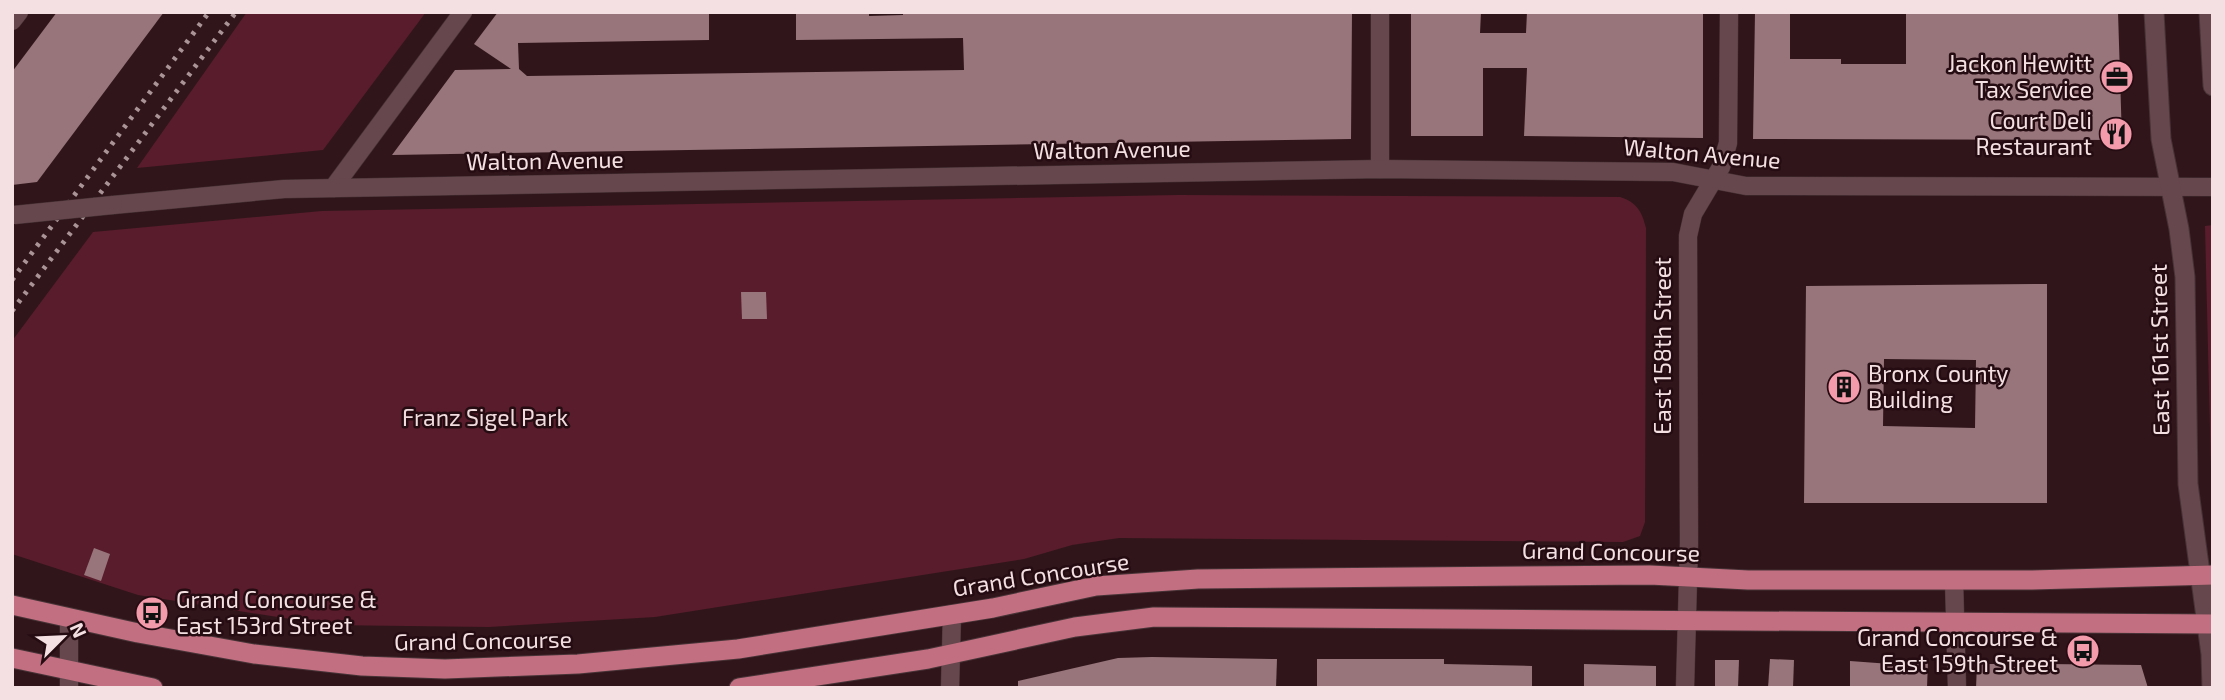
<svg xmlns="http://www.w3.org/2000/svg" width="2225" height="700" font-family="'Exo 2',sans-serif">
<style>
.green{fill:#591c2c}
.building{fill:#97757b;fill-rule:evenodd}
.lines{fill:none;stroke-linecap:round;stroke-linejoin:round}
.minor-casing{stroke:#473337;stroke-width:19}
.secondary-casing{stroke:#473337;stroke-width:21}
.primary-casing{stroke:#473337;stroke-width:21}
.minor{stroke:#66474d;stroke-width:18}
.secondary{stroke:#66474d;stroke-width:19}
.primary{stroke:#c27081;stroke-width:19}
.rail{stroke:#aa9498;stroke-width:5;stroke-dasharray:3.5 7;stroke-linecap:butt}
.minor-bridge-casing{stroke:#473337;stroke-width:19;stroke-linecap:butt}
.minor-bridge{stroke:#66474d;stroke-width:18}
.labels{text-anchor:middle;stroke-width:5;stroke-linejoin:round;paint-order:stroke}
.poi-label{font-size:23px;fill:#f4e0e3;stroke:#250c12;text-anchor:end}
.street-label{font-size:23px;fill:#f4e0e3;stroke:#250c12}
.park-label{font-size:23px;fill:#f1dbde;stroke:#250c12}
</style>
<rect width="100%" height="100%" fill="#30161b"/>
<g class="green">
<polygon points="247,12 426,12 323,150 137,168"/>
<path d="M1179,195l441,2c16,5 22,14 26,31l-1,294 -5,14 -17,6 -504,-4 -47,7 -48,14 -369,58 -166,10 -161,-2 -190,-30 -126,-41v-213l81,-109 229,-21z"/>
<polygon points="2213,225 2213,552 2205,226"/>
</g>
<g class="building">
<polygon points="57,12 164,12 37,182 12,185 12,72"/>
<polygon points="498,12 709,12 709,40 518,43 519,69 527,76 964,70 963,38 796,40 796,12 869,12 869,16 903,15 903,12 1352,12 1351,139 392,155 455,70 511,69 474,44"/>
<polygon points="1411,12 1481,12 1480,33 1526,33 1527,12 1703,12 1703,138 1524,136 1527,68 1483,68 1483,136 1411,136"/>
<polygon points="1755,12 1790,12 1790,59 1841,59 1841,64 1906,64 1906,12 2118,12 2122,140 1753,139"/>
<path d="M2047,284v219h-243l2,-217zM1884,359l92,1 -1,68 -92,-2z"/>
<polygon points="741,292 766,292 767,319 742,319"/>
<polygon points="94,548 110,554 101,581 84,575"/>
<polygon points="1152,657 1277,659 1276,688 1018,688 1018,681 1118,658"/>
<polygon points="1317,659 1444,659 1444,664 1532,666 1532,688 1317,688"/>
<polygon points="1770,659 1794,660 1793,688 1768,688"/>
<polygon points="1715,660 1739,660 1738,688 1715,688"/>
<polygon points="1904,660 1928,661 1927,688 1850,688 1850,661 1904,665"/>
<polygon points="1584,664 1656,666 1656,688 1584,688"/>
<polygon points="1977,664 2010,664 2010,667 2045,667 2045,664 2141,665 2148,688 1976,688"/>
</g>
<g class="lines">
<defs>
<g id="minor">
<polyline points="1380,12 1380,169"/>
<polyline points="12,21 19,12"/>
<polyline points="333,188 463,12"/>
<polyline points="113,205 284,189 1380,169 1673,172 1746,186 2213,187"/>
<polyline points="1954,580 1957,688"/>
<polyline points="69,688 69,618"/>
<polyline points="950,688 952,614"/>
<polyline points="1685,688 1689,543 1688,236 1693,214 1721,167 1728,143 1729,12"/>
</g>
<g id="secondary">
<polyline points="2154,12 2161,139 2179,229 2185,277 2188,484 2211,654 2212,688"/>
<polyline points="2209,12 2213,86"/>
</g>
<g id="primary">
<polyline points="12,605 138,633 254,654 362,666 445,669 578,664 738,649 993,608 1096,586 1198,579 1650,575 1748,580 2031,580 2213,575"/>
<polyline points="12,658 153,688"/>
<polyline points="739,688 928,659 1075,627 1154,617 2213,624"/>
</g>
</defs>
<use href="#minor" class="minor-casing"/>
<use href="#secondary" class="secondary-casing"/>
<use href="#primary" class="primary-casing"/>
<use href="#minor" class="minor"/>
<use href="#secondary" class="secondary"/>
<use href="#primary" class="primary"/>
<g class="rail">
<polyline points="12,280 209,12"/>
<polyline points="12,311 236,12"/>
</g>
<defs>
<polyline id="minor-bridge" points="14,215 113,205"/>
</defs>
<use href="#minor-bridge" class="minor-bridge-casing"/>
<use href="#minor-bridge" class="minor-bridge"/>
</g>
<defs>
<symbol id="office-disc" viewBox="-11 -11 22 22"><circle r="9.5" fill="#f39aab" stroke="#250c12"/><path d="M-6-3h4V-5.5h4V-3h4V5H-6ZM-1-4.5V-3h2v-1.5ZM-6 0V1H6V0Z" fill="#111"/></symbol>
<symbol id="restaurant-disc" viewBox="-11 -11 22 22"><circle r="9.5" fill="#f39aab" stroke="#250c12"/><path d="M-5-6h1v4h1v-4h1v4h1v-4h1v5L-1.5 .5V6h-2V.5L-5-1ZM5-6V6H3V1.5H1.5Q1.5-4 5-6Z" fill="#111"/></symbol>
<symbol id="building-disc" viewBox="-11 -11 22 22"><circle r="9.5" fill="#f39aab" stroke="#250c12"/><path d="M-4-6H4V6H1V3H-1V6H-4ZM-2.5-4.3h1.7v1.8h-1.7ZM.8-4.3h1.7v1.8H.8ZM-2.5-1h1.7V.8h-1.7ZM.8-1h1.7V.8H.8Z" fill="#111"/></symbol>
<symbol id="bus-disc" viewBox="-11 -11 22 22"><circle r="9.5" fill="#f39aab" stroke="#250c12"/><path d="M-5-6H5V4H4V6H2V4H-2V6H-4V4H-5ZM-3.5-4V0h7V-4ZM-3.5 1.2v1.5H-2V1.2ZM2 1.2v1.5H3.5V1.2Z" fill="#111"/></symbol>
</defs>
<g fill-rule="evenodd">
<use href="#office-disc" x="2098" y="58" width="38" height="38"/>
<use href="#restaurant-disc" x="2097" y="115" width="38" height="38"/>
<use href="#building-disc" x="1825" y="368" width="38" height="38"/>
<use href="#bus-disc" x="133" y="594" width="38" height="38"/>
<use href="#bus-disc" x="2064" y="632" width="38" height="38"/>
</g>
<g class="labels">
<g class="poi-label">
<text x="2092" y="72">Jackon Hewitt<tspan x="2092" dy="26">Tax Service</tspan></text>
<text x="2092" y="129">Court Deli<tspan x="2092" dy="26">Restaurant</tspan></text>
<text x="1868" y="382" text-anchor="start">Bronx County<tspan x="1868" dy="26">Building</tspan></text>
<text x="176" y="608" text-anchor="start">Grand Concourse &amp;<tspan x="176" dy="26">East 153rd Street</tspan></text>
<text x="2058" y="646">Grand Concourse &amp;<tspan x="2058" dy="26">East 159th Street</tspan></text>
</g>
<g class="street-label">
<text transform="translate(1112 150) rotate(-1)" y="8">Walton Avenue</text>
<text transform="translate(1702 154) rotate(5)" y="8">Walton Avenue</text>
<text transform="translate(545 161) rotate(-1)" y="8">Walton Avenue</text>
<text transform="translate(1663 346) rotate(-90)" y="8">East 158th Street</text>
<text transform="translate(2160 350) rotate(-91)" y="8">East 161st Street</text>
<text transform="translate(1611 552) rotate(1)" y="8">Grand Concourse</text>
<text transform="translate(1041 575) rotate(-9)" y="8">Grand Concourse</text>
<text transform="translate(483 641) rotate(-1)" y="8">Grand Concourse</text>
</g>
<g class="park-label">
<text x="485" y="426">Franz Sigel Park</text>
</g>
</g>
<rect width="2225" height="700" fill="none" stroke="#f4e0e3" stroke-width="28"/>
<g transform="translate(63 637) rotate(66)" stroke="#250c12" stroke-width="5" paint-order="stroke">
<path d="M0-5L12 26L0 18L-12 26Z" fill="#f4e0e3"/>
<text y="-10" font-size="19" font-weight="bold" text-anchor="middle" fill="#f4e0e3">N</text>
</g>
</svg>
